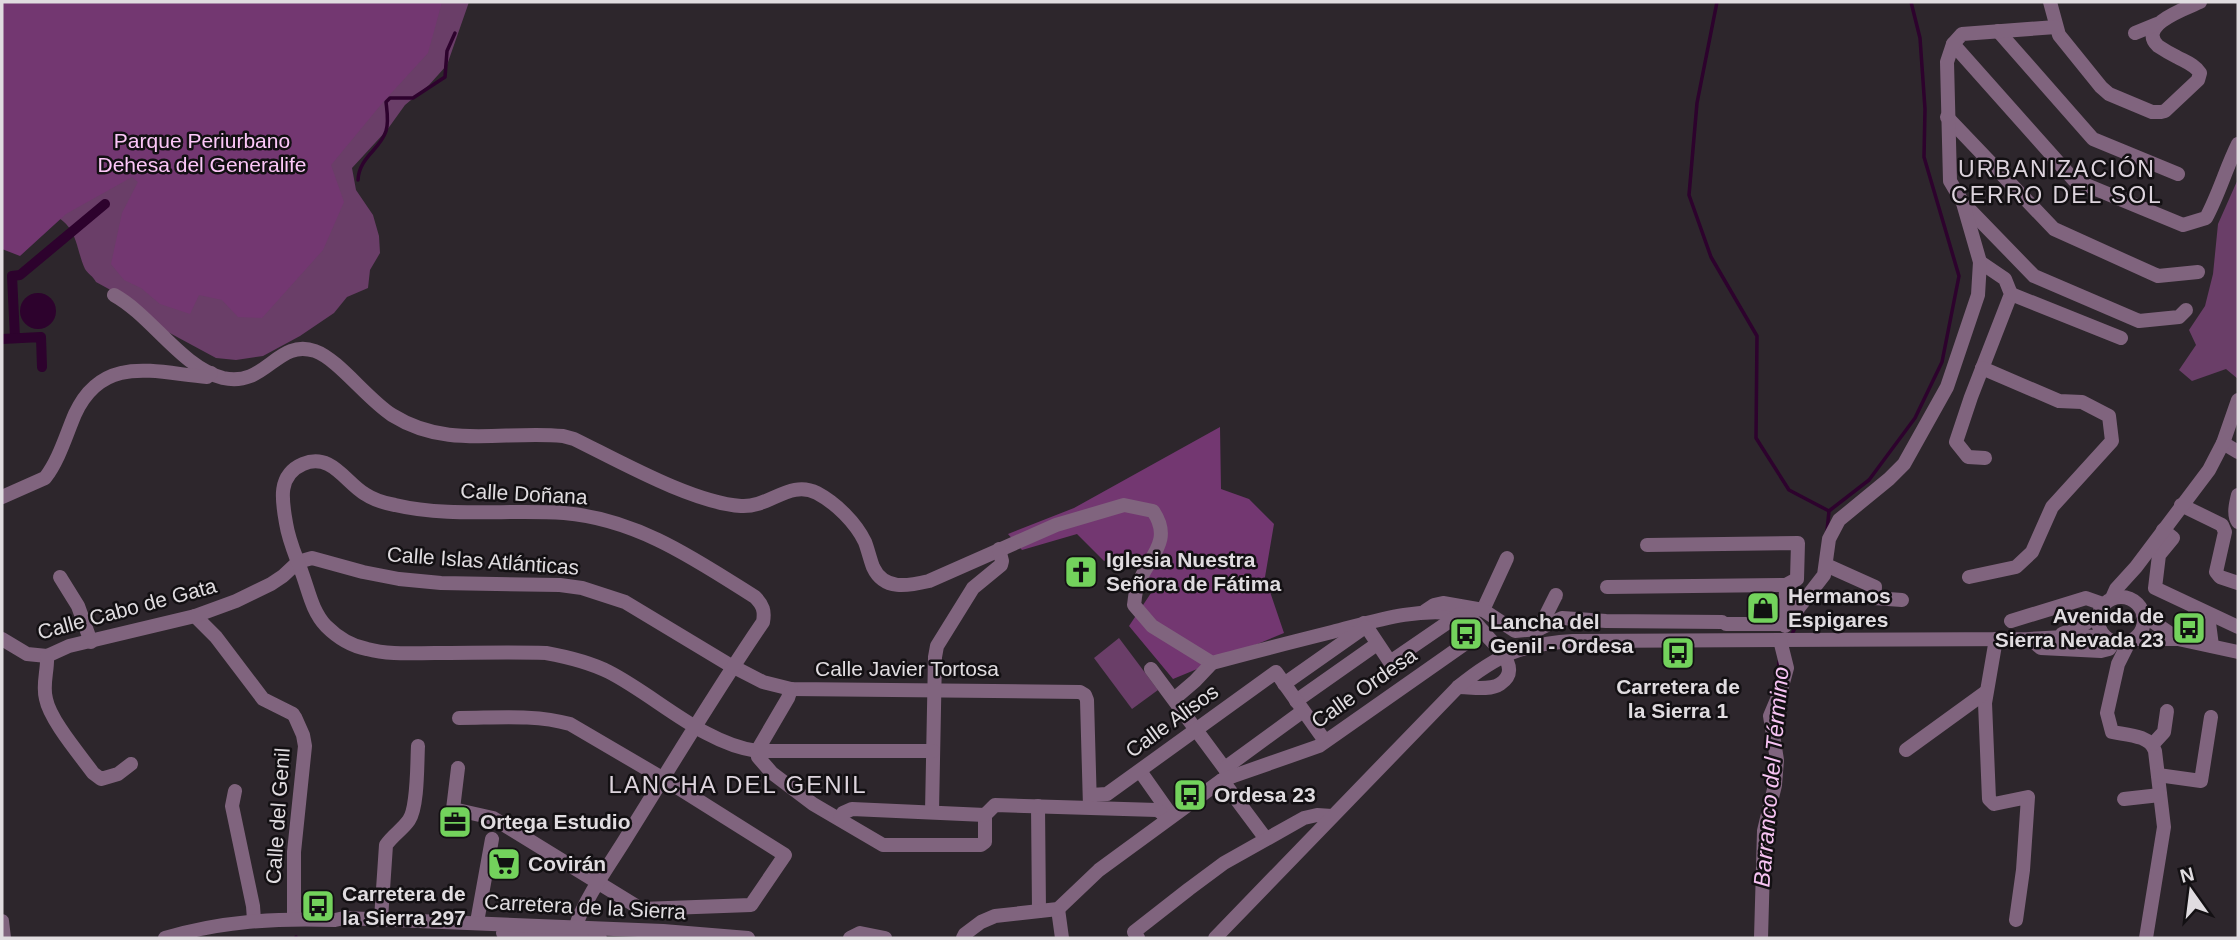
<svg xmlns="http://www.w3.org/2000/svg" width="2240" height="940" font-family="Arial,sans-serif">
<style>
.green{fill:#6a3e68}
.forest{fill:#733771}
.water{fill:#2d022d}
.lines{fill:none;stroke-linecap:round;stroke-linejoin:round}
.stream{stroke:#2d022d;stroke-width:3.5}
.canal{stroke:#2d022d;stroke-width:10}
.minor{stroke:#80647e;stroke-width:14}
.labels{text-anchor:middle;stroke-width:5;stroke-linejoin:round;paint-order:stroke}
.park-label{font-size:21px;fill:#fcc7f8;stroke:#131013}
.street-label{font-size:21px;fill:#e0dce0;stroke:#131013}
.poi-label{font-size:21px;font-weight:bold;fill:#e0dce0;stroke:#131013;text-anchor:start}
.neighbourhood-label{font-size:23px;letter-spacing:2px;fill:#ddd4dd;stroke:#131013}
.water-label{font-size:23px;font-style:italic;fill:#f8c4f4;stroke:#131013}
.quarter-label{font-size:24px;letter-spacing:2px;fill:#ddd4dd;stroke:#131013}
</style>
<rect width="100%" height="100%" fill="#2d262c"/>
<g class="green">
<path d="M2,2h467l-22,63 -18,20 -24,20 -18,25 -35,38 4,22 17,25 6,21 1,17 -10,17 -2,18 -21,9 -13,16 -34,23 -37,20 -27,4 -20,-2 -50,-27 -39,-32 -31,-17c-3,-6 -8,-8 -11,-13 -9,-20 -7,-38 -26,-51z"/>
<polygon points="2238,179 2238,379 2226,369 2192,381 2179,370 2196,345 2189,330 2205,306 2213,274 2218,224"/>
<polygon points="1119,638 1158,690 1132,709 1094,658"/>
</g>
<g class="forest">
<polygon points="2,2 442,2 428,53 384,101 331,165 344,202 323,250 262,318 238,317 222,300 199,295 190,314 160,304 141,288 124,280 111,264 122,213 138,182 132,177 66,214 20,256 2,249"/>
<polygon points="1220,427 1221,489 1249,499 1274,524 1265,577 1284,633 1173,679 1129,626 1155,587 1131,552 1104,561 1077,534 1022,550 1008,534 1074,508"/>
</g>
<circle class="water" cx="38" cy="311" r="18"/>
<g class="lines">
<g class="stream">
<polyline points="1717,2 1697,103 1689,195 1711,257 1757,336 1756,438 1789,490 1829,511"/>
<path d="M358,180c1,-23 22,-30 28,-49 3,-9 1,-20 0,-29l4,-4h23l32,-21 2,-26 8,-18"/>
<polyline points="1827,531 1829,511 1869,480 1915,418 1942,362 1959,276 1924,157 1925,109 1920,38 1911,2"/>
<polyline points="1791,636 1802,614"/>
<polyline points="1777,678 1779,662"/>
<polyline points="296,937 296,938"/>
</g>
<g class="canal">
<polyline points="15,338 12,276 20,275 105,204"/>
<polyline points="2,339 41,337 42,367"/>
</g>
<g class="minor">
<path d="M2050,2l9,33 42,52 8,7 43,18h9l4,-1 33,-31 2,-7c-5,-8 -14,-11 -23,-16 -6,-3 -13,-7 -19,-11 -22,-21 29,-38 42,-44"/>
<polyline points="1998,31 2093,139 2178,174"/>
<polyline points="2135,33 2157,24"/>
<path d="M1953,44l121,136 109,45 23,-7c13,-24 20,-50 32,-74"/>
<polyline points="1947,117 2054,229 2158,276 2198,272"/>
<polyline points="1964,204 2034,276 2139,321 2179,317 2186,310"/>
<polyline points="1980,262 2005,279 2011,294 1971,397 1956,442 1968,457 1985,458"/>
<polyline points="2011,294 2121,338"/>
<path d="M114,295c38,21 67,72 109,83 43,10 54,-40 92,-27 23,8 52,48 77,64 56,35 111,15 171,21l11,3c45,22 119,64 167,67 28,2 49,-27 76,-13 19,10 39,30 48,49 3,8 5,17 8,25 11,24 35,19 56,14l127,-56 68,-20 29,6c22,32 -8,48 -16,77 -2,5 -2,11 -3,17l18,21 60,37c40,-11 80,-21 120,-31 40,-10 84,-25 126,-18 15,2 20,12 29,22 11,12 35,33 13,48 -10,7 -30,3 -42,3"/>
<polyline points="2223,443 2238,452"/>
<path d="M2238,495c-2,8 -5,20 0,27"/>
<path d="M2,497l43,-19c14,-18 21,-43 30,-64 28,-61 81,-41 132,-37l4,-4"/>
<polyline points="2181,505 2222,525 2225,532 2216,572 2220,577 2238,583"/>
<polyline points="2163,530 2173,538 2159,555 2155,588 2238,627"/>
<polyline points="1647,545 1798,543 1797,579 1786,585 1785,626"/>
<polyline points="1826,565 1875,587 1874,598 1902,600"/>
<polyline points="60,577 78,606 91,642"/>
<polyline points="1969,577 2016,567 2032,552 2052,507 2112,441 2109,416 2082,402 2059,401 1982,368"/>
<polyline points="1607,587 1786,585"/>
<circle cx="2121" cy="620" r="23"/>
<polyline points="2112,598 2116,589 2136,567 2209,470 2223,443 2238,400"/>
<polyline points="1483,610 1507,558"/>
<polyline points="1425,611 1434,605 1443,603 1483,610 1515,631 1539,629 1562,618 1606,621 1722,622"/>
<polyline points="2143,615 2177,638"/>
<polyline points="2194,615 2209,623 2212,646"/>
<polyline points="195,616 216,637 263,699 293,714"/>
<polyline points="2011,621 2086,598 2103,604"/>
<polyline points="1364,623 1390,662 1460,614"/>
<polyline points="1726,624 1786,624"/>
<polyline points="1786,624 1824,575 1829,539 1839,520 1889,479 1904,464 1947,387 1978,295 1980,262 1963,203 1950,181 1947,62 1953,44 1962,34 2056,27"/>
<polyline points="1539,629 1556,595"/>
<polyline points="2062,634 2083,625 2098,615"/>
<polyline points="2,639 27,654 47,656 69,646 195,616 236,601 271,584 283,576 298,562 312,558 363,572 399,579 441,583 560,585 582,588 625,602 728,664 763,682 791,689 1080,692 1085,695 1087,700 1090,807"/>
<polyline points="1996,639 1985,703 1989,799 1994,804 2028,797 2023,870 2016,920"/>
<polyline points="2030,639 2041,648 2101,651 2109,649 2113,643"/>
<polyline points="2135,639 2178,639 2238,652"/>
<path d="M2129,642l-11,22 -11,49 5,19c15,3 38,3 43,19l9,76 -18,111"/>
<path d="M47,656c1,14 -5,29 -1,43 4,21 34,56 47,74l8,6 17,-5 13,-10"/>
<polyline points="1151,669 1231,777"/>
<polyline points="1284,684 1365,627"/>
<polyline points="1174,699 1195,681 1212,663"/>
<polyline points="1296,701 1377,644"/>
<polyline points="2153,744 2164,732 2167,711"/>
<polyline points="1906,750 1986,692"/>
<polyline points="757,751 758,757 772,773 813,804 883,845 981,845 985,842 985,815"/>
<polyline points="757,751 788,698 791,689"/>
<path d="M458,768l-5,41 40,9 148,91 110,-4 34,-50 -116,-73 -99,-58c-36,-10 -74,-6 -111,-6"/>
<polyline points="1225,768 1303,711"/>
<polyline points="1140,771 1171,815"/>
<polyline points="2158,775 2201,781 2211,717"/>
<polyline points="1222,780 1266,839"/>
<polyline points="235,791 232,806 253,906 254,920"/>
<polyline points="1090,795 1107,794 1276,672 1325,741"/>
<polyline points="2124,799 2160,795"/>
<polyline points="1038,806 1039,911"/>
<polyline points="932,812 935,657 937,646 973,588 1001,565 1002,561 999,549"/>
<polyline points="840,819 843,813 852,809 985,815 995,805 1157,810 1162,813 1166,819"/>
<polyline points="1058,909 1062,938"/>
<polyline points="294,919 294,852 305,746 303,735 295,717"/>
<path d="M381,919l5,-74c7,-10 17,-16 23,-25 9,-13 8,-57 9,-74"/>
<polyline points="2,921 4,938"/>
<polyline points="477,922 492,839"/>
<path d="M576,926c6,-23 36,-65 50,-88 45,-72 89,-146 137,-216 2,-11 0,-17 -8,-25 -60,-38 -118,-78 -191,-84 -56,-4 -114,5 -169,-8 -11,-2 -21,-5 -30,-11 -20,-12 -34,-42 -62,-30 -26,11 -21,37 -17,59 3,19 10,33 16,50 7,19 10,38 24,53 11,11 25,20 41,23 22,6 46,4 68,4 37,0 74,-1 111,0 22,4 43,9 63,19 47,24 95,72 148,79h176"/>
<polyline points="503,933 600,938"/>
<path d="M165,938c56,-17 112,-20 170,-18l9,-2 319,13 85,7"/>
<polyline points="850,938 860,933 885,938"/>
<polyline points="963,938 965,934 981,922 995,916 1058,909 1099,870 1222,780 1319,746 1483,631"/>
<polyline points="1138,938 1134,932 1189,889 1224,863 1304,818 1317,815 1332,816"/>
<path d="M1215,938l243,-251c39,-32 64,-43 115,-46l456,-2 53,-3 24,2"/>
<polyline points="1761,938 1764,831 1775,785 1777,760 1770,716 1781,690 1787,668 1780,640"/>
</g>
</g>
<defs>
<symbol id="church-square" viewBox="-11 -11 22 22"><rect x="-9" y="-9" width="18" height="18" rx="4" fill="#73d25c" stroke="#131013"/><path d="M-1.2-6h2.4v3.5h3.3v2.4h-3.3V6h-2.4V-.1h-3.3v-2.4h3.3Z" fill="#111"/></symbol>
<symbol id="shop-square" viewBox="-11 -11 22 22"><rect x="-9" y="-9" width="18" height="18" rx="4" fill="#73d25c" stroke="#131013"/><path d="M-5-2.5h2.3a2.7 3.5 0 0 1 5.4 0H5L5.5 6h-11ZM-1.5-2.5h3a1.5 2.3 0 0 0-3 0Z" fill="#111"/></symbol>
<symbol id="bus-square" viewBox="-11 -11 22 22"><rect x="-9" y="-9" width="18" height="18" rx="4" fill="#73d25c" stroke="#131013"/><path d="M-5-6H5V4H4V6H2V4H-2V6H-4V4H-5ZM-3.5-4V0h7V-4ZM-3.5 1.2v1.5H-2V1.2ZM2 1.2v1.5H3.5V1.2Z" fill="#111"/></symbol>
<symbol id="office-square" viewBox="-11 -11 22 22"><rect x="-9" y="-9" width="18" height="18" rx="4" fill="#73d25c" stroke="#131013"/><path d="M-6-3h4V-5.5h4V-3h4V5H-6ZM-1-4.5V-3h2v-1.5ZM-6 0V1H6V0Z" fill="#111"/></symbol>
<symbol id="supermarket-square" viewBox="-11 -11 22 22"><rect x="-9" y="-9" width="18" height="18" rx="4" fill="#73d25c" stroke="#131013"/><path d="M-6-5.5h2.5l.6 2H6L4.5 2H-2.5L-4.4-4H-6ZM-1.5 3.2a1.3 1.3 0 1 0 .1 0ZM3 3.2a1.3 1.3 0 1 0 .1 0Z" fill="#111"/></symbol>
</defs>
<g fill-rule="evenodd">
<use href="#church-square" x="1062" y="553" width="38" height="38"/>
<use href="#shop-square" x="1744" y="589" width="38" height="38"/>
<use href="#bus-square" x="2170" y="609" width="38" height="38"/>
<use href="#bus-square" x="1447" y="615" width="38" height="38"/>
<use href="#bus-square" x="1659" y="634" width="38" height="38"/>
<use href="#bus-square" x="1171" y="776" width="38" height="38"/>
<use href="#office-square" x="436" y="803" width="38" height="38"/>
<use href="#supermarket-square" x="485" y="845" width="38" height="38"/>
<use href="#bus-square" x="299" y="887" width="38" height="38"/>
</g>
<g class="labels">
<g class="park-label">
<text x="202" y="148">Parque Periurbano<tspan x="202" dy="24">Dehesa del Generalife</tspan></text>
</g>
<g class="street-label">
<text transform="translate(524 494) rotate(3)" y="7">Calle Doñana</text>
<text transform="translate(483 561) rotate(4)" y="7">Calle Islas Atlánticas</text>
<text transform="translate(127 609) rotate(-15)" y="7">Calle Cabo de Gata</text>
<text x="907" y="676">Calle Javier Tortosa</text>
<text transform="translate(1364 688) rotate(-35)" y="7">Calle Ordesa</text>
<text transform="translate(1172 721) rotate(-36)" y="7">Calle Alisos</text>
<text transform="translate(278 816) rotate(-86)" y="7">Calle del Genil</text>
<text transform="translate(585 907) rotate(3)" y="7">Carretera de la Sierra</text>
</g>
<g class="poi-label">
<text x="1106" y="567">Iglesia Nuestra<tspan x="1106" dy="24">Señora de Fátima</tspan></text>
<text x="1788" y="603">Hermanos<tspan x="1788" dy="24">Espigares</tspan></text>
<text x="2164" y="623" text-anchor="end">Avenida de<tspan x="2164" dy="24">Sierra Nevada 23</tspan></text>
<text x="1490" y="629">Lancha del<tspan x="1490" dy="24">Genil - Ordesa</tspan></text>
<text x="1678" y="694" text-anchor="middle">Carretera de<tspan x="1678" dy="24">la Sierra 1</tspan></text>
<text x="1214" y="802">Ordesa 23</text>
<text x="480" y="829">Ortega Estudio</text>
<text x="528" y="871">Covirán</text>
<text x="342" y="901">Carretera de<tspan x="342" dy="24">la Sierra 297</tspan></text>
</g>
<g class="neighbourhood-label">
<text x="2057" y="177">URBANIZACIÓN<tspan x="2057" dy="26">CERRO DEL SOL</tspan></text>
</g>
<g class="water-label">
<text transform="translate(1771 777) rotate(-85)" y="8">Barranco del Término</text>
</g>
<g class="quarter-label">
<text x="738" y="793">LANCHA DEL GENIL</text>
</g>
</g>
<rect width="2240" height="940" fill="none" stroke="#e0dce0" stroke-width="7"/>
<g transform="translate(2191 891) rotate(346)" stroke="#131013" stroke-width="5" paint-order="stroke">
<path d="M0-5L12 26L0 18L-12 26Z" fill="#e0dce0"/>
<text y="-10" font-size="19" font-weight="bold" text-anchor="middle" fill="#e0dce0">N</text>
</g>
</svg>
